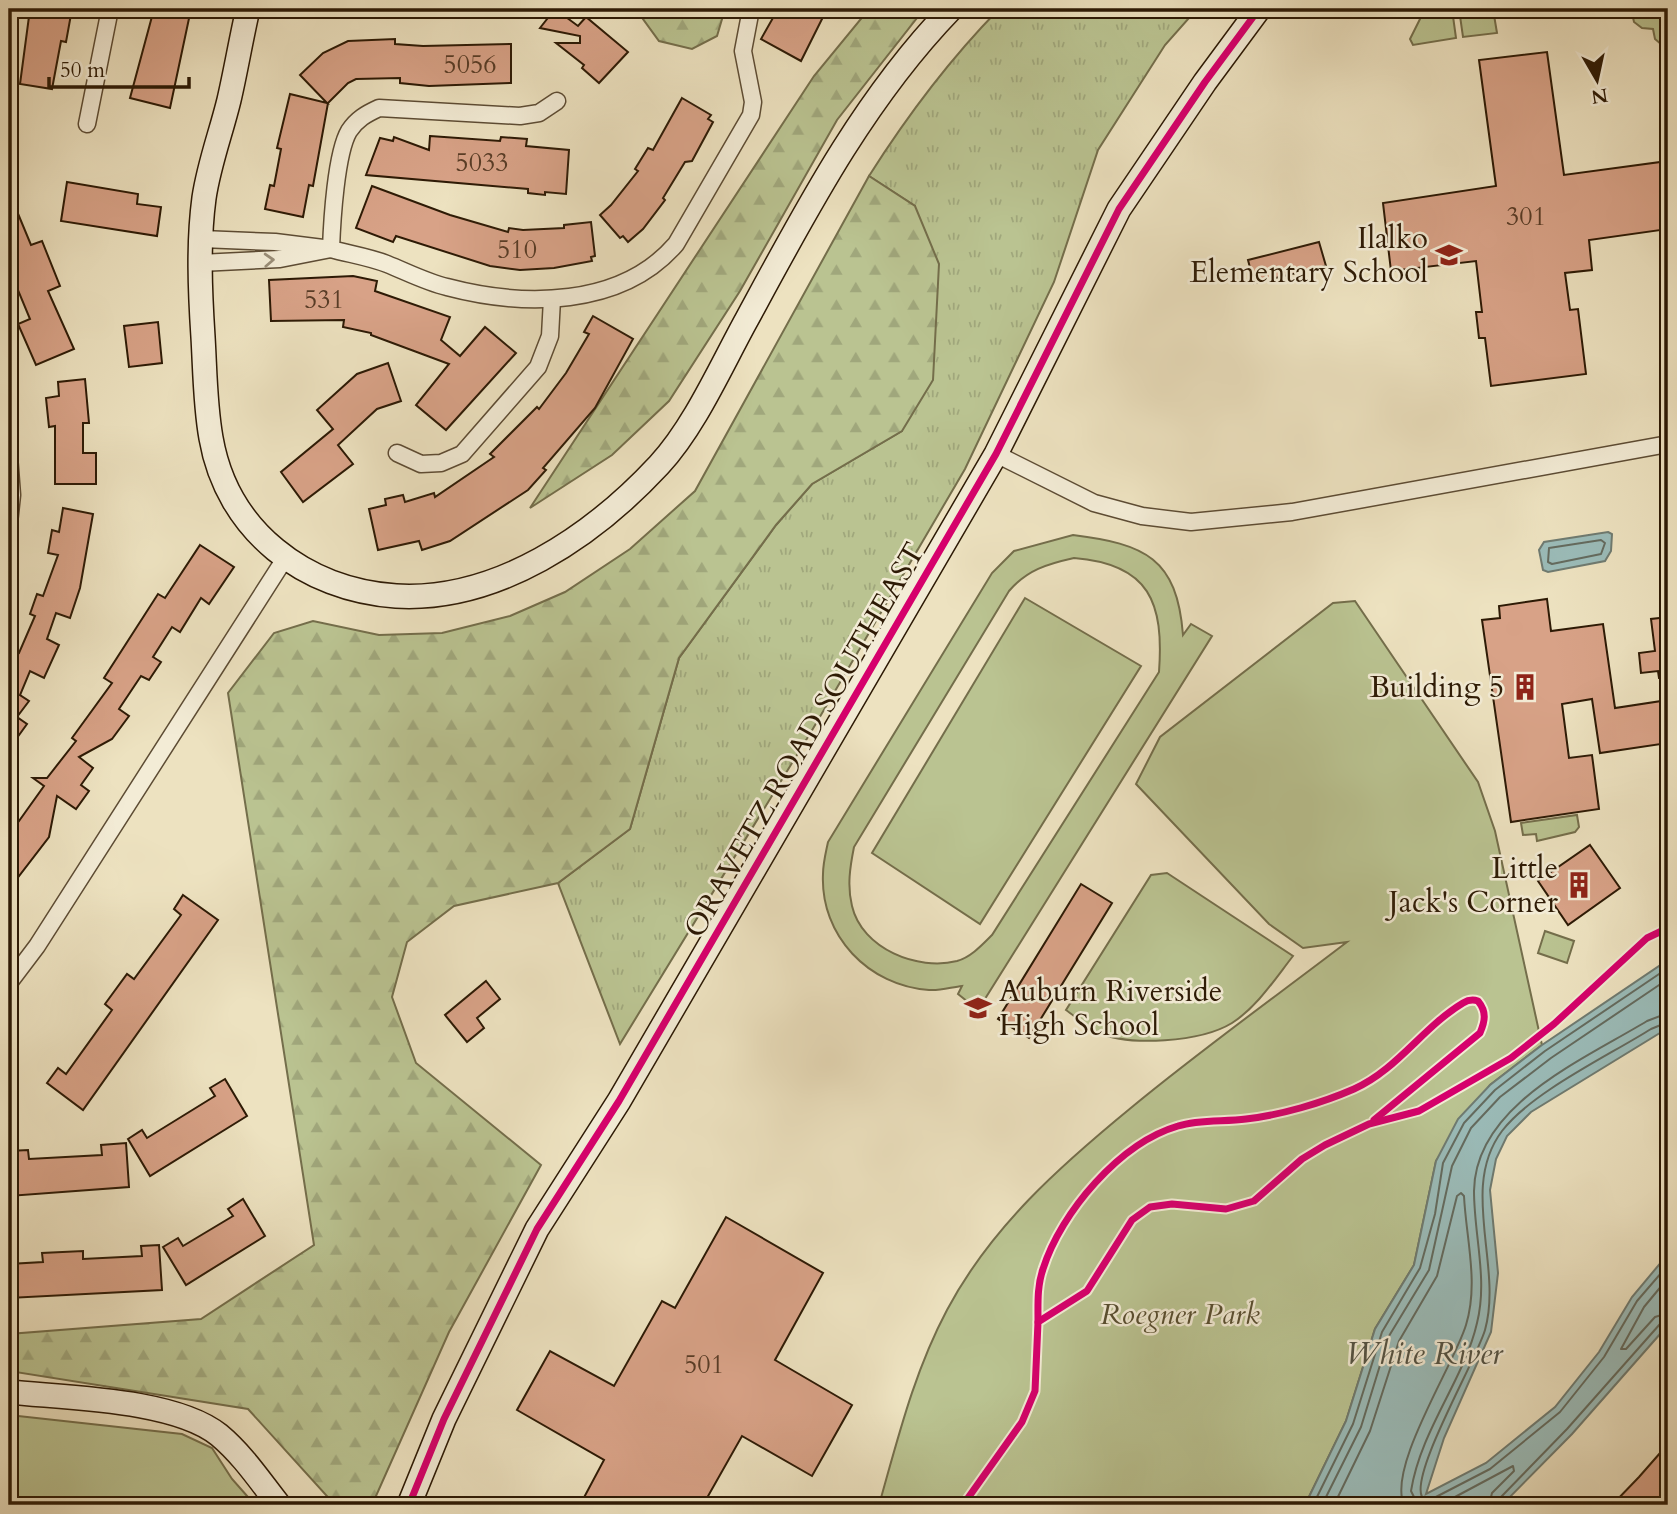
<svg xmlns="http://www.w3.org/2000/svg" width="1677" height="1514" font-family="Cardo,serif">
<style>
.grass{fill:url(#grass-tufts);stroke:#746e4b;stroke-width:2}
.forest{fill:url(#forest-firs);stroke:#746e4b;stroke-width:2}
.green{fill:#bac391;stroke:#746e4b;stroke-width:2;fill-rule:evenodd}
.water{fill:#9bbcb9;stroke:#6f7b71;stroke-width:2}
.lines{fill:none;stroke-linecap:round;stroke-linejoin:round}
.shore{stroke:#646b5f;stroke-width:2}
.building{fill:#d8a287;stroke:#2d1a05;stroke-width:2}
.street-casing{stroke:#5d4c34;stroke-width:19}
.secondary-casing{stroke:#2d1a05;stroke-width:26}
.street{stroke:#f3ecd6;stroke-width:16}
.secondary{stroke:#f3ecd6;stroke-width:23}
.cycleway-casing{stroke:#f3ecd6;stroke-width:11}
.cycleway{stroke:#d6006c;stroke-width:7}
.oneway{stroke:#9a8e78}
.labels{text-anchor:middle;stroke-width:5;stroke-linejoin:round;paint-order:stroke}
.number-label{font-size:26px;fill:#583c26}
.poi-label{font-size:30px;fill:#2d1a05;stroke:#f3ecd6;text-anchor:end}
.street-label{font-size:30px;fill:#2d1a05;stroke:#f3ecd6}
.park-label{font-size:30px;font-style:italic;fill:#574d2f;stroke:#f3ecd6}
.water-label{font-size:32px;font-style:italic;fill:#545344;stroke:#f3ecd6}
</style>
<defs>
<pattern id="grass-tufts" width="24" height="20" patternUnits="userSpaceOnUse" patternTransform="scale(1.75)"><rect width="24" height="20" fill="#bac391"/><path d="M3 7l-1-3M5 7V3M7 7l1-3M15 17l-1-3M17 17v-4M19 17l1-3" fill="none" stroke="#a0a77c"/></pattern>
<pattern id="forest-firs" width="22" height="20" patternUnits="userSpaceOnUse" patternTransform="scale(1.75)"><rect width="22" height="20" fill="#bac391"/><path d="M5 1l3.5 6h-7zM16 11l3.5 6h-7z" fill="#a0a77c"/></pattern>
</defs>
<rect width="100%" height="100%" fill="#ede2c0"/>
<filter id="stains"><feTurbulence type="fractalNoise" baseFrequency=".00286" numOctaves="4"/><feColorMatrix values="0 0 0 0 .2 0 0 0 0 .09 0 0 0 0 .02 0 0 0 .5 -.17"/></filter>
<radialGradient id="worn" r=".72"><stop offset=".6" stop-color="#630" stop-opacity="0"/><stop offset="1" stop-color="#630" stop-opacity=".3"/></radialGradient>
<path class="grass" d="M999,9h198l-32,36 -67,105 -44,132 -89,187 -154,263 -191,312 -62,-161 72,-54 49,-171 97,-133 36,-41 90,-53 13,-225 -46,-30c38,-60 80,-116 130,-167z"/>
<g class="forest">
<polygon points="647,9 725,9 717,36 692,49 659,41 643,19"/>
<polygon points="869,9 924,9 837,120 740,291 669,401 612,455 530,508 814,76"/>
<polygon points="869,176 915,206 939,264 933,380 902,431 812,484 776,525 679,658 630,829 558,883 454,906 407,942 392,997 416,1063 541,1165 449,1332 372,1505 335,1505 248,1409 9,1371 9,1334 201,1319 314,1245 228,693 274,633 313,621 379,635 442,633 510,616 565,592 630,549 695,491"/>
</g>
<g class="green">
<polygon points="1425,9 1452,9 1456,38 1413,45 1410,39"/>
<polygon points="1459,9 1493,9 1497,33 1463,37"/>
<polygon points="1599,9 1668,9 1668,50 1655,39 1653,29 1642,28 1634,22 1632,13 1600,17"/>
<path d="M1073,535c72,9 104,23 110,100l8,-11 21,12 -234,374 -20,-16 4,-8c-10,1 -22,5 -33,4 -60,-4 -109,-54 -106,-116 0,-11 3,-22 5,-32l164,-269 22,-22zM1074,558c76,6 90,45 85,114l-167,263c-10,10 -21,22 -35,26 -39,10 -95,-12 -105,-55 -5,-20 -2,-39 2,-59l155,-256c18,-21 38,-27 65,-33z"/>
<polygon points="1025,598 1141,666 980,924 872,853"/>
<path d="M1355,601l123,181 17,49 47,214 -52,40 -54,76 -22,104 -39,64 -29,92 -41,84h-426c19,-67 35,-133 68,-195 44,-83 113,-144 185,-203 69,-57 143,-110 215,-165l-44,6 -34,-24 -133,-140 24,-47 173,-134z"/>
<polygon points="1577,815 1579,827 1575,832 1537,841 1536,834 1523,835 1521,823"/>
<path d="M1167,873l126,83c-18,23 -36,51 -61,67 -31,19 -103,24 -135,9 -11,-5 -21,-15 -31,-22l85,-135z"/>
<polygon points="1545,931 1574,941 1567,963 1538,953"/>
<polygon points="9,1415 182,1434 212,1448 232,1479 255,1505 9,1505"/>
</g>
<g class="water">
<polygon points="1608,532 1612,534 1611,551 1605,561 1548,572 1543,570 1539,550 1544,542"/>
<polygon points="1668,960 1668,1028 1531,1112 1507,1136 1496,1159 1490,1190 1498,1273 1491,1332 1444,1438 1426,1494 1486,1463 1555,1407 1599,1352 1632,1297 1668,1254 1668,1325 1572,1434 1502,1505 1305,1505 1346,1421 1375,1329 1414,1265 1436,1161 1458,1119 1490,1085 1542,1045"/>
</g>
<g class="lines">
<g class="shore">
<polygon points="1601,540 1605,543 1601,554 1552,564 1548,562 1549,548"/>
<path d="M1668,1022l-17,7c-43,27 -119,63 -149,102 -43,57 1,135 -17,199 -9,31 -75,143 -63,167l10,2 58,-30 70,-57 44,-55 33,-56 31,-36"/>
<polyline points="1668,1278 1644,1307 1621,1349 1626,1349 1655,1317 1668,1313"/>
<polyline points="1313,1505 1353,1424 1382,1332 1420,1268 1435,1214 1443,1163 1464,1123 1495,1090 1545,1051 1668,968"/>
<polyline points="1322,1505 1361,1427 1389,1336 1429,1270 1452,1166 1471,1128 1500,1097 1551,1058 1668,979"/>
<path d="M1334,1505l36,-74 29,-90 38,-65 20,-80 4,-3 3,3c2,42 15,87 2,129 -12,40 -79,142 -62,180"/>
<path d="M1418,1505l-7,-14c10,-62 53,-111 66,-168 11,-44 -3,-87 -3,-132 1,-86 109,-131 173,-170l21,-8"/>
<polyline points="1440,1505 1513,1466 1514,1471 1492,1493 1489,1505"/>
<polyline points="1498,1505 1500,1498 1567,1429 1660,1324 1668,1322"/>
</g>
</g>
<g class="building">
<polygon points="30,9 72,9 66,42 61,41 52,89 20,84"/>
<polygon points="154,9 191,9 170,108 130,98"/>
<polygon points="555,9 578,26 586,17 628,52 599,83 582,68 584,65 556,43 580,43 580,36 540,28"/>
<polygon points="778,9 827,9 801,61 761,39"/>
<polygon points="395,39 395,44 423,46 511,44 511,83 429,86 400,83 400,78 356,79 348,83 328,103 313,186 309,185 303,217 265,209 270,185 274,186 281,149 277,148 290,94 327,103 300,75 323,53 348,41"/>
<polygon points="1547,52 1564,175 1668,161 1668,229 1589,240 1592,270 1565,273 1570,310 1578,309 1586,374 1491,386 1485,338 1479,338 1476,312 1482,312 1476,261 1391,271 1383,203 1496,186 1479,60"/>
<polygon points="682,98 711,115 708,119 713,122 692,161 685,162 663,198 665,200 643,229 628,242 623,236 620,238 600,215 611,205 638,171 635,169 648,148 653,150"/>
<polygon points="430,136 500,141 501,137 527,139 526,146 569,150 566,194 545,192 545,195 528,193 528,189 366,175 380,138 393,141 394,137 429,150"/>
<polygon points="67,182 138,194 137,204 161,207 157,236 61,221"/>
<polygon points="372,186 450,215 508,232 509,228 523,230 564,228 564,225 591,222 595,256 591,257 592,261 554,268 520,270 490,266 396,236 393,242 356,228"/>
<polygon points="9,192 31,245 42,241 60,286 48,291 74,349 36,365 18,324 30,319 13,278 9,280"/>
<polygon points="1319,242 1326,266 1254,283 1248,260"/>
<polygon points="353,276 377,281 375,291 450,317 441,340 460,356 485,327 516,353 446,430 416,405 449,364 371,335 371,333 343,327 344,320 271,321 269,280"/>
<polygon points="593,316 633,339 595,408 543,468 546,470 528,490 450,541 422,550 419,541 378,550 369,509 386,505 385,499 403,495 405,502 434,493 435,497 494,457 490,454 537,407 539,409 566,373 589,334 584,332"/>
<polygon points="158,322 162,363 129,367 124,326"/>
<polygon points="388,363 401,401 377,409 338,445 353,464 303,502 281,472 333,429 317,410 357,374"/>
<polygon points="85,379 89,423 83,423 83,453 96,453 96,484 55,484 55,426 49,427 46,398 59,396 58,382"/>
<polygon points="63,508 93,514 80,588 70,618 56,613 47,639 59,645 44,678 30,671 20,695 29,701 17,717 27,724 9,749 9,662 14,651 19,653 35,616 30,614 37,594 43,596 58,555 48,553 52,530 59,532"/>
<polygon points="200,545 234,567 209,604 201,598 180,632 172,627 153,657 161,662 149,680 141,676 119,709 129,716 112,739 79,757 93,768 81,785 89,791 76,809 57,796 49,837 9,889 9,835 44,786 33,778 47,778 76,741 72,738 112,683 104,678 158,594 165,598"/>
<polygon points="1547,599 1551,631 1603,624 1615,708 1668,700 1668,743 1600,753 1592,699 1562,704 1569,758 1592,755 1599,809 1511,822 1482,620 1500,618 1499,606"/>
<polygon points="1668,617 1668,677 1659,678 1658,671 1641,673 1639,653 1655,651 1651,619"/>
<polygon points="1590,845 1620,888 1568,925 1538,881"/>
<polygon points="1081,884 1112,903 1029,1038 998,1019"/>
<polygon points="183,895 218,920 83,1110 47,1083 58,1068 66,1074 112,1010 105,1004 127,974 134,979 181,915 174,909"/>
<polygon points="486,981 500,999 477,1018 484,1028 467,1042 445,1015"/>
<polygon points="225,1079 247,1116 150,1176 128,1139 142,1130 147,1138 215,1096 210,1088"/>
<polygon points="126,1143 129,1187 9,1196 9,1151 28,1150 29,1159 102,1155 101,1145"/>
<polygon points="243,1199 265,1236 186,1285 163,1247 178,1238 183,1246 233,1216 228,1209"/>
<polygon points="726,1217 823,1273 775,1360 852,1405 812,1476 742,1436 703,1505 580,1505 604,1460 517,1410 550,1351 614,1386 662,1301 675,1308"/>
<polygon points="159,1245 162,1290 9,1298 9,1264 43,1262 42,1253 83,1251 83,1259 142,1256 141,1246"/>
<polygon points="1668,1444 1668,1505 1612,1505 1639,1477"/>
</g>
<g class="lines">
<defs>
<g id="street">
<path d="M557,101l-18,12 -19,3 -141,-8c-13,6 -22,11 -30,23 -13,22 -17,90 -18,118 18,5 38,8 56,15 20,8 39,18 60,23 76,20 174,21 229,-43l75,-129 2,-13 -10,-51 8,-42"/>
<polyline points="87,124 110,9"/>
<polyline points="200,263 280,259 331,249 275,242 202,239"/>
<polyline points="397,453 421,464 441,463 462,454 538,367 550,336 552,299"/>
<polyline points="996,454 1094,503 1142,516 1191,522 1292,512 1668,444"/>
<polyline points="9,456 12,495 9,523"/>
<polyline points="9,983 37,946 284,560"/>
</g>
<g id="secondary">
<path d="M248,9c-7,30 -12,61 -19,91 -8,33 -20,64 -25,98 -6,45 -4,93 -1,139 2,33 2,68 8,101 16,93 94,152 185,158 101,6 197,-60 263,-131 36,-39 62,-99 88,-146 59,-109 117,-220 204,-310"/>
<path d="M9,1392c57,6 165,7 210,43 24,20 41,46 60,70"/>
<polyline points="409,1505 444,1419 537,1229 619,1101 996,454 1119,209 1205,82 1259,9"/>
</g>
</defs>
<use href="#street" class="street-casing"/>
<use href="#secondary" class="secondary-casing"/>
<use href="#street" class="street"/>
<use href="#secondary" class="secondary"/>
<defs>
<g id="cycleway">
<path d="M1038,1322c0,-18 -1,-36 5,-53 18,-57 77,-126 135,-143 22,-7 46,-4 68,-7 35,-4 76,-16 108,-30 43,-19 69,-62 109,-86 5,-3 9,-4 15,-2 9,11 7,20 2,32l-106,87"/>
<polyline points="409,1505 444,1419 537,1229 619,1101 996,454 1119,209 1205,82 1259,9"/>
<polyline points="963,1505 1022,1422 1035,1391 1038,1322 1087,1291 1132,1220 1150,1207 1172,1204 1226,1209 1254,1201 1302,1159 1325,1145 1369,1124 1419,1111 1511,1058 1554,1024 1647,938 1668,928"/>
</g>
</defs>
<use href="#cycleway" class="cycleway-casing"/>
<use href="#cycleway" class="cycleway"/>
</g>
<defs><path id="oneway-chevron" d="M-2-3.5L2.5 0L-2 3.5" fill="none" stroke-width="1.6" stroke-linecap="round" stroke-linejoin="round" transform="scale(1.75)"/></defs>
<use class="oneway" href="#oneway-chevron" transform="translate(269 260) rotate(-3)"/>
<defs>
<symbol id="school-bare" viewBox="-9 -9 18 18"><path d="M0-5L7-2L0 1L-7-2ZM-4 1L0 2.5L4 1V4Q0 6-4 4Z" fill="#8f2418" stroke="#f3ecd6" stroke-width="2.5" paint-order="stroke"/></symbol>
<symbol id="building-bare" viewBox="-9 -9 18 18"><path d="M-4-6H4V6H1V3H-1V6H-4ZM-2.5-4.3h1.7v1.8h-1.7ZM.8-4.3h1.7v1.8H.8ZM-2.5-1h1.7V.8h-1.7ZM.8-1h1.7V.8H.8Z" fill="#8f2418" stroke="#f3ecd6" stroke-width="2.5" paint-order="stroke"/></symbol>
</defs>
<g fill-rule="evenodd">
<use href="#school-bare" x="1430" y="236" width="38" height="38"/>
<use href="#building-bare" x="1506" y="668" width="38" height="38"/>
<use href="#building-bare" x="1560" y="866" width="38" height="38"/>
<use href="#school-bare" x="959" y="989" width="38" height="38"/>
</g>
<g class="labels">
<g class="number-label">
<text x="470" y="73">5056</text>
<text x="482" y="171">5033</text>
<text x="1526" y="225">301</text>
<text x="517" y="258">510</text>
<text x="324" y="308">531</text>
<text x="704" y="1373">501</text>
</g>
<g class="poi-label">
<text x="1428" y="248">Ilalko<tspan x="1428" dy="34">Elementary School</tspan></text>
<text x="1504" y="697">Building 5</text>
<text x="1558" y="878">Little<tspan x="1558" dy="34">Jack's Corner</tspan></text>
<text x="999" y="1001" text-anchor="start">Auburn Riverside<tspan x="999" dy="34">High School</tspan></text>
</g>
<g class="street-label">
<text transform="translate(804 740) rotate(-60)" y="10">ORAVETZ ROAD SOUTHEAST</text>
</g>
<g class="park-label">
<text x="1180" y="1324">Roegner Park</text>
</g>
<g class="water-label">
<text x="1424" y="1364">White River</text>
</g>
</g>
<rect width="1677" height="1514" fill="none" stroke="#ede2c0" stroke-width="35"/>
<rect x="10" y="10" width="1656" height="1493" fill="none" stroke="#2d1a05" stroke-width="3.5"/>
<rect x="18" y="18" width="1642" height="1479" fill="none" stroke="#2d1a05" stroke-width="2"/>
<g transform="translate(1597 80) rotate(171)" stroke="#f3ecd6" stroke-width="5" paint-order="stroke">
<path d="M0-5L12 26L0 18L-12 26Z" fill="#2d1a05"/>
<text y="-10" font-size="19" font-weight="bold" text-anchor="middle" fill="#2d1a05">N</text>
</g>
<path d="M49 77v10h140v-10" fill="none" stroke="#2d1a05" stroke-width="3.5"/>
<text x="60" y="77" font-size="21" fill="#2d1a05" stroke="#f3ecd6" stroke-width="5" paint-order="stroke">50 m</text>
<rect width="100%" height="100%" filter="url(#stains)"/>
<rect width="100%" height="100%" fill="url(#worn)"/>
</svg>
